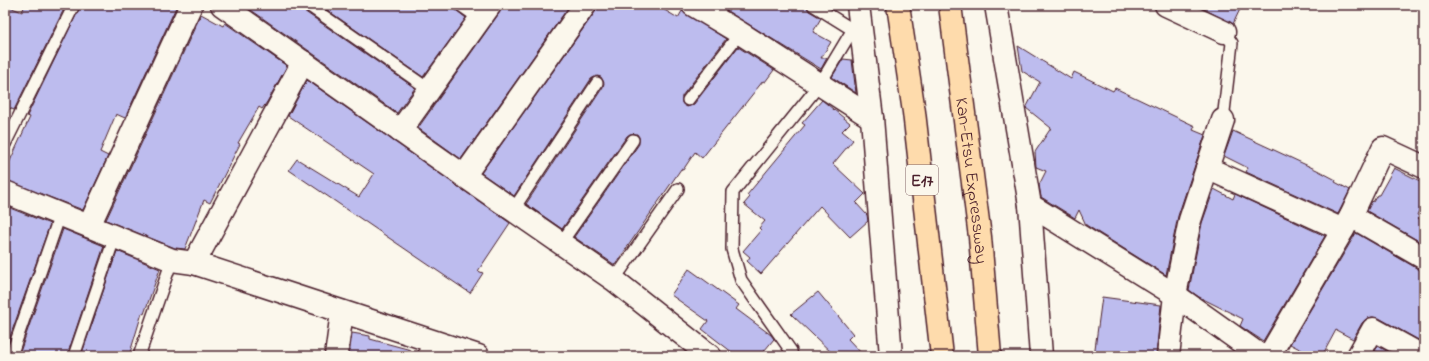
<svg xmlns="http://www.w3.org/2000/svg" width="1429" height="361" font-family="'Indie Flower',sans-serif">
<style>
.building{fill:#bdbcee;stroke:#4a1f2b}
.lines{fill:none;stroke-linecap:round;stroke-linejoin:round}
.service-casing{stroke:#4a1f2b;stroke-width:14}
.minor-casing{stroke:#4a1f2b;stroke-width:25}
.motorway-casing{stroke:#4a1f2b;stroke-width:25}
.service{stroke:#fbf7ec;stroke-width:11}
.minor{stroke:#fbf7ec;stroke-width:22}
.motorway{stroke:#fedbac;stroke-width:22}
.labels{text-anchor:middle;stroke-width:3.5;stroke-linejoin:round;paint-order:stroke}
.shield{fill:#fbf7ec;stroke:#7f6065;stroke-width:1}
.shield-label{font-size:17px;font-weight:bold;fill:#4a1f2b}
.street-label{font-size:18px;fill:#4a1f2b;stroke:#fbf7ec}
</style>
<rect width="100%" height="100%" fill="#fbf7ec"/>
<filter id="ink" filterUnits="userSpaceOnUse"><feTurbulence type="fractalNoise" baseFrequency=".025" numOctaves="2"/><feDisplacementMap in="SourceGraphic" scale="8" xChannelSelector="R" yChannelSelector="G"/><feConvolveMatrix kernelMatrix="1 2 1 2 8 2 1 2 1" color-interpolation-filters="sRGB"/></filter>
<g filter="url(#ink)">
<g class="building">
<polygon points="5,5 22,12 25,5 66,5 14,110 5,106"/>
<polygon points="81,5 177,5 125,118 116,114 100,152 108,156 83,210 5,180 5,172 30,117 27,116"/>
<polygon points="244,5 301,5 304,11 415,88 397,113"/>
<polygon points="320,5 453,5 456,10 466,18 423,77"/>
<polygon points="502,5 570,5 461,159 418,128 500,12"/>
<polygon points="597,5 656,5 678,18 682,11 726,39 682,96 682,103 687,107 694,104 738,47 774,70 765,82 763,81 702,158 695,152 683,170 681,169 615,265 574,237 639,144 639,137 637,134 630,134 627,136 562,229 526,204 603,87 604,83 601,77 597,76 591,79 514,196 481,173 595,12"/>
<polygon points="729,5 806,5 809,11 821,18 813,32 831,42 821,58 827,58 821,69 727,11"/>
<polygon points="1196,5 1242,5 1233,24"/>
<polygon points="201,14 223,26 225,23 287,66 267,102 262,109 259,107 238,143 240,144 210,203 204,200 185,249 175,248 106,220"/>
<polygon points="1018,46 1071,79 1074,72 1113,91 1115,88 1195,126 1193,130 1205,135 1178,216 1166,275 1086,225 1079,210 1075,218 1041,197 1039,185 1046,171 1036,167 1035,152 1051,128 1026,108 1040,82 1022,71"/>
<polygon points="843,59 852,60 856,93 832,77"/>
<polygon points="307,80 510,223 478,271 483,273 470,293 289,170 297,159 359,197 374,174 288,116"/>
<polygon points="822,100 850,123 842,131 853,140 833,164 865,194 856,203 867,215 868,221 850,237 820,206 761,274 747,261 750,257 743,251 761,230 759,228 765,221 744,204 750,197 747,195 805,125 802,123"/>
<polygon points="1233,131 1317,170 1336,180 1335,182 1350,190 1338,214 1246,172 1248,168 1224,156"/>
<polygon points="1394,168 1424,183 1424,199 1417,215 1419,216 1418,218 1424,221 1424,244 1367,211 1372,201 1373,202 1377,195 1379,195"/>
<polygon points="1214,189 1233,199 1235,194 1325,236 1263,341 1240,326 1243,319 1199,297 1189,290 1202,223"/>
<polygon points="5,206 50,224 6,348 5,347"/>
<polygon points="63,229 104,246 67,356 30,356 20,352"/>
<polygon points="1356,233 1418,269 1424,270 1424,343 1379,318 1372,317 1366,319 1362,323 1353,339 1336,330 1322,356 1313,356 1290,344"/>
<polygon points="117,251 160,269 144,314 142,313 129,356 81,356"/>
<polygon points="689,269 739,305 736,309 771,335 774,339 760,356 737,356 702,329 708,321 671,295"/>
<polygon points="818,292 853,334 848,339 864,356 835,356 791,314"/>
<polygon points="1102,297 1161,305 1156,356 1094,356"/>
<polygon points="352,333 370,336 370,339 411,350 411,356 349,356"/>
<polygon points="1378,346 1388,352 1386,356 1375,351"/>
</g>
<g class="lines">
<defs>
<g id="service">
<polyline points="308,5 430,90"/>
<polyline points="460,5 480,19"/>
<polyline points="813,5 858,33"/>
<polyline points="715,18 722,5"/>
<polyline points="688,100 740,33"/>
<polyline points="1223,120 1232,43 1224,32"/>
<polyline points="5,144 74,5"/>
<polyline points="513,210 597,83"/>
<polyline points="561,243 633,140"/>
<polyline points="614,280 678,189"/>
<polyline points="11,356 60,215"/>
<polyline points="74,356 115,236"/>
<polyline points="139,356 172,260"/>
<polyline points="424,356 427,339"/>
<polyline points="792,356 791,351 741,280 732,249 733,192 820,84 853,29"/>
</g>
<g id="minor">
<polyline points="222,5 464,176 614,280 710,356"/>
<polyline points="693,5 740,33 872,118"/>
<polyline points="858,5 872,118 891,356"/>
<polyline points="996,5 1030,205 1041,356"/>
<polyline points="1166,5 1224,32"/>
<polyline points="400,131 490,5"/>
<polyline points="1207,168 1343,230"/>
<polyline points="464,176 585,5"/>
<polyline points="5,192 172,260 194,263 478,356"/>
<polyline points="1030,205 1175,295 1261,356"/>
<polyline points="1351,216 1383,148 1424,167"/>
<polyline points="89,226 191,5"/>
<polyline points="194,263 303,62"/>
<polyline points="336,356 342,312"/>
<polyline points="1168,356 1175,295 1190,220 1223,120"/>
<polyline points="1269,356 1351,216 1424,258"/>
<polyline points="1358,356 1373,329 1422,356"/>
</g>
<g id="motorway">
<polyline points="898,5 914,112 942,356"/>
<path id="s1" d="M950,5l30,232 10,119"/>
</g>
</defs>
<use href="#service" class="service-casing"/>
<use href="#minor" class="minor-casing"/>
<use href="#motorway" class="motorway-casing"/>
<use href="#service" class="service"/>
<use href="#minor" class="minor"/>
<use href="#motorway" class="motorway"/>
</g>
</g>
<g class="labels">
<rect class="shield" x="906" y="165" width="32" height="30" rx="3"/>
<g class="shield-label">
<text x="922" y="186">E17</text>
</g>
<g class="street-label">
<text dy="6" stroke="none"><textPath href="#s1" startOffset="177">Kan-Etsu Expressway</textPath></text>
</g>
</g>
<rect width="1429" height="361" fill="none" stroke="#fbf7ec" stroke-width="20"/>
<rect x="10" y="10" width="1409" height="341" fill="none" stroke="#4a1f2b" stroke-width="1.5" filter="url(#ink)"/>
</svg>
